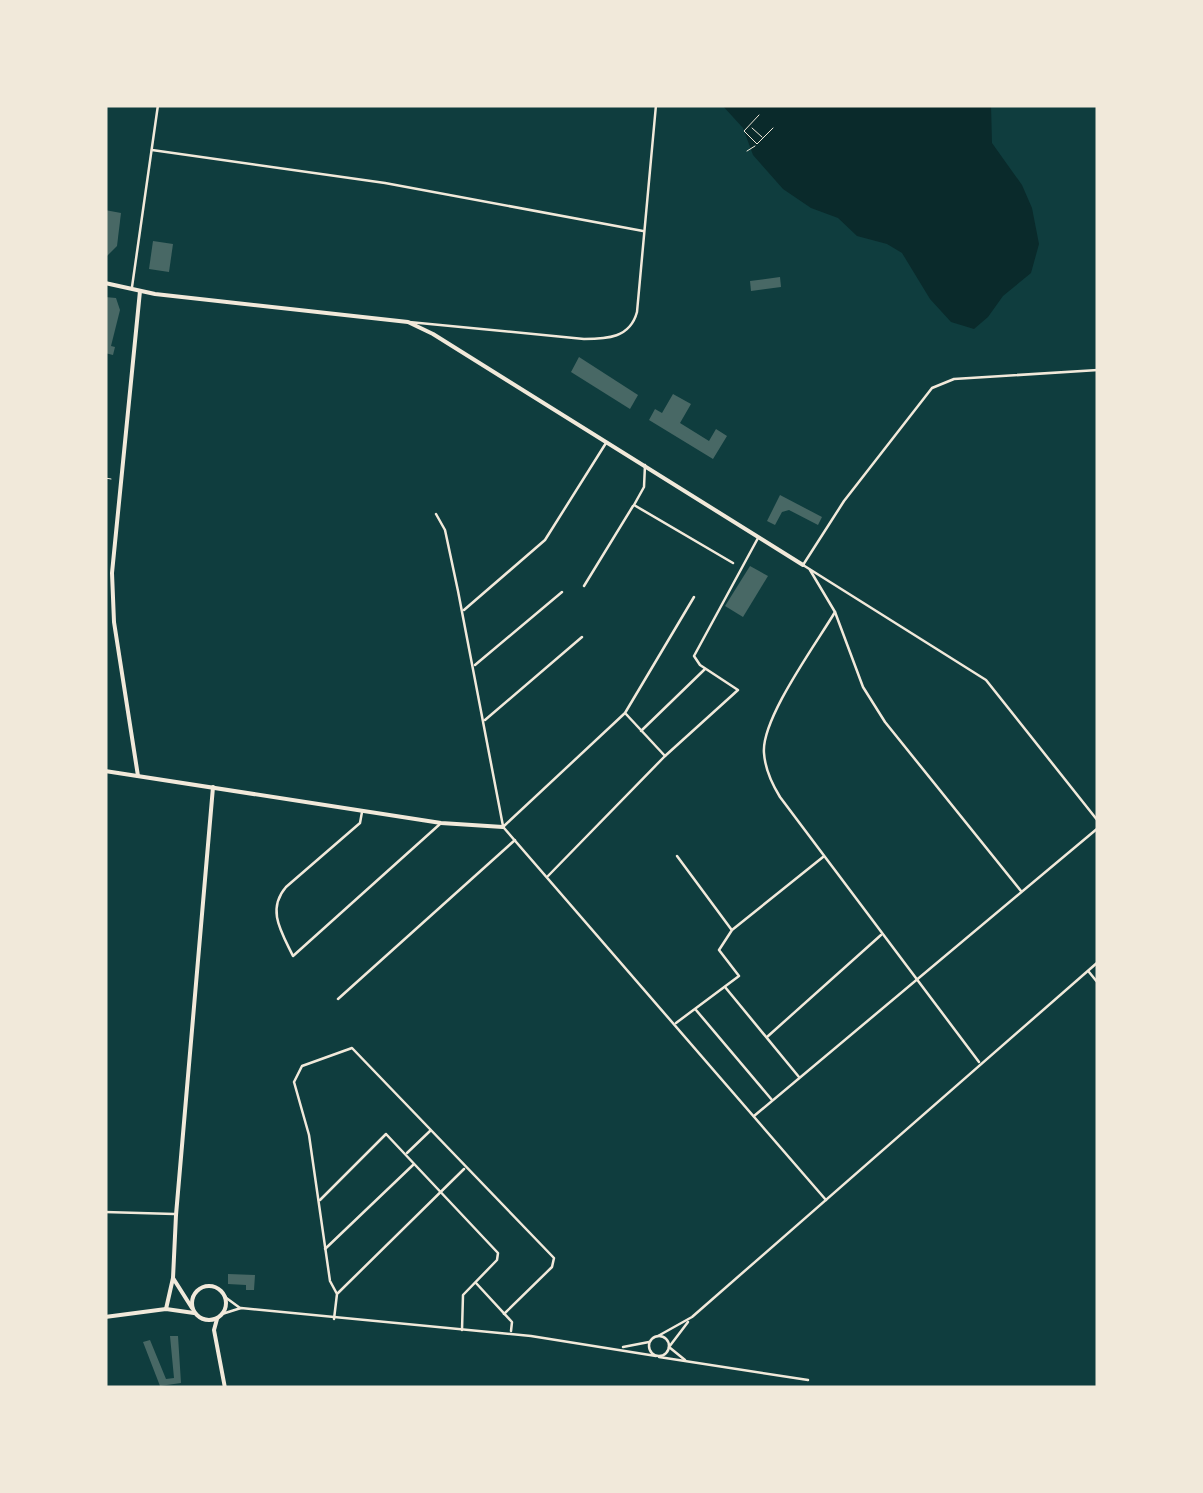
<svg xmlns="http://www.w3.org/2000/svg" width="1203" height="1493" font-family="Commissioner,sans-serif">
<style>
.water{fill:#0a2a2b}
.building{fill:#486865}
.lines{fill:none;stroke-linecap:round;stroke-linejoin:round}
.path{stroke:#f1e9da;stroke-width:1}
.minor{stroke:#f1e9da;stroke-width:2.5}
.tertiary{stroke:#f1e9da;stroke-width:4}
</style>
<rect width="100%" height="100%" fill="#0f3d3e"/>
<polygon class="water" points="722,105 991,105 992,143 1022,185 1032,208 1039,244 1031,273 1003,296 988,317 974,329 951,322 930,299 902,253 887,244 857,236 838,218 811,208 783,189 753,155 743,128"/>
<g class="building">
<polygon points="105,210 121,213 117,246 105,258"/>
<polygon points="153,241 173,244 169,272 149,269"/>
<polygon points="780,277 781,287 751,291 750,281"/>
<polygon points="105,297 116,298 120,310 111,346 115,347 113,355 105,353"/>
<polygon points="579,357 638,395 630,409 571,372"/>
<polygon points="673,394 691,404 680,423 709,441 716,429 727,436 713,459 649,420 655,409 662,413"/>
<polygon points="780,495 822,517 818,525 789,510 782,512 775,525 767,521"/>
<polygon points="750,566 768,576 743,617 725,606"/>
<polygon points="228,1274 255,1275 254,1290 246,1290 246,1285 228,1284"/>
<polygon points="170,1336 178,1336 181,1383 160,1386 143,1342 150,1340 166,1379 174,1378"/>
</g>
<g class="lines">
<g class="path">
<polyline points="759,115 744,131 757,144 773,128"/>
<polyline points="752,128 762,137"/>
<polyline points="747,151 755,146"/>
<polyline points="105,478 111,479"/>
</g>
<g class="minor">
<polyline points="152,150 385,183 643,231"/>
<polyline points="132,287 158,105"/>
<path d="M409,322l175,17c23,0 46,-1 53,-27l19,-207"/>
<polyline points="1098,370 954,379 932,388 844,501 803,565 986,680 1098,821"/>
<polyline points="645,465 644,487 634,505 733,563"/>
<polyline points="436,514 445,530 458,591 503,826"/>
<polyline points="810,570 835,612 863,687 885,722 1021,891"/>
<polyline points="584,586 633,506"/>
<polyline points="464,610 545,540 606,443"/>
<path d="M835,612c-19,32 -74,107 -71,141 1,16 8,31 16,44l199,265"/>
<polyline points="475,665 562,592"/>
<polyline points="626,714 665,756"/>
<polyline points="485,720 582,637"/>
<polyline points="641,731 705,669"/>
<path d="M362,812l-2,11 -74,64c-20,23 -4,46 7,69l147,-132"/>
<polyline points="504,826 625,713 694,597"/>
<polyline points="504,828 826,1200"/>
<polyline points="677,856 731,929"/>
<polyline points="548,876 665,756 738,690 700,665 694,656 758,538"/>
<polyline points="1089,972 1098,983"/>
<polyline points="725,987 799,1077"/>
<polyline points="338,999 515,840"/>
<polyline points="696,1010 772,1100"/>
<polyline points="676,1023 739,976 719,950 732,930 823,857"/>
<polyline points="767,1037 881,935"/>
<polyline points="754,1116 1098,828"/>
<polyline points="407,1153 430,1131"/>
<polyline points="320,1200 386,1134 498,1253 497,1260 463,1295 462,1330"/>
<polyline points="105,1212 174,1214"/>
<polyline points="325,1249 413,1165"/>
<polyline points="476,1283 512,1322 511,1331"/>
<polyline points="338,1293 464,1169"/>
<polyline points="225,1297 240,1308"/>
<polyline points="222,1314 241,1308 531,1336 656,1356"/>
<polyline points="334,1319 337,1294 330,1281 309,1135 294,1082 302,1066 352,1048 554,1258 552,1267 504,1314"/>
<circle cx="659" cy="1346" r="10"/>
<polyline points="658,1336 692,1317 1098,962"/>
<polyline points="623,1347 649,1342"/>
<polyline points="659,1357 808,1380"/>
<polyline points="685,1360 669,1347 688,1322"/>
</g>
<g class="tertiary">
<polyline points="105,283 155,294 408,322 433,334 803,565"/>
<polyline points="105,771 441,823 503,827"/>
<polyline points="138,776 114,622 112,573 140,291"/>
<polyline points="173,1278 192,1308"/>
<circle cx="209" cy="1303" r="17"/>
<polyline points="166,1309 173,1278 176,1215 213,787"/>
<polyline points="105,1317 166,1309 194,1313"/>
<polyline points="217,1319 214,1330 225,1388"/>
</g>
</g>
<rect width="1203" height="1493" fill="none" stroke="#f1e9da" stroke-width="215"/>
</svg>
